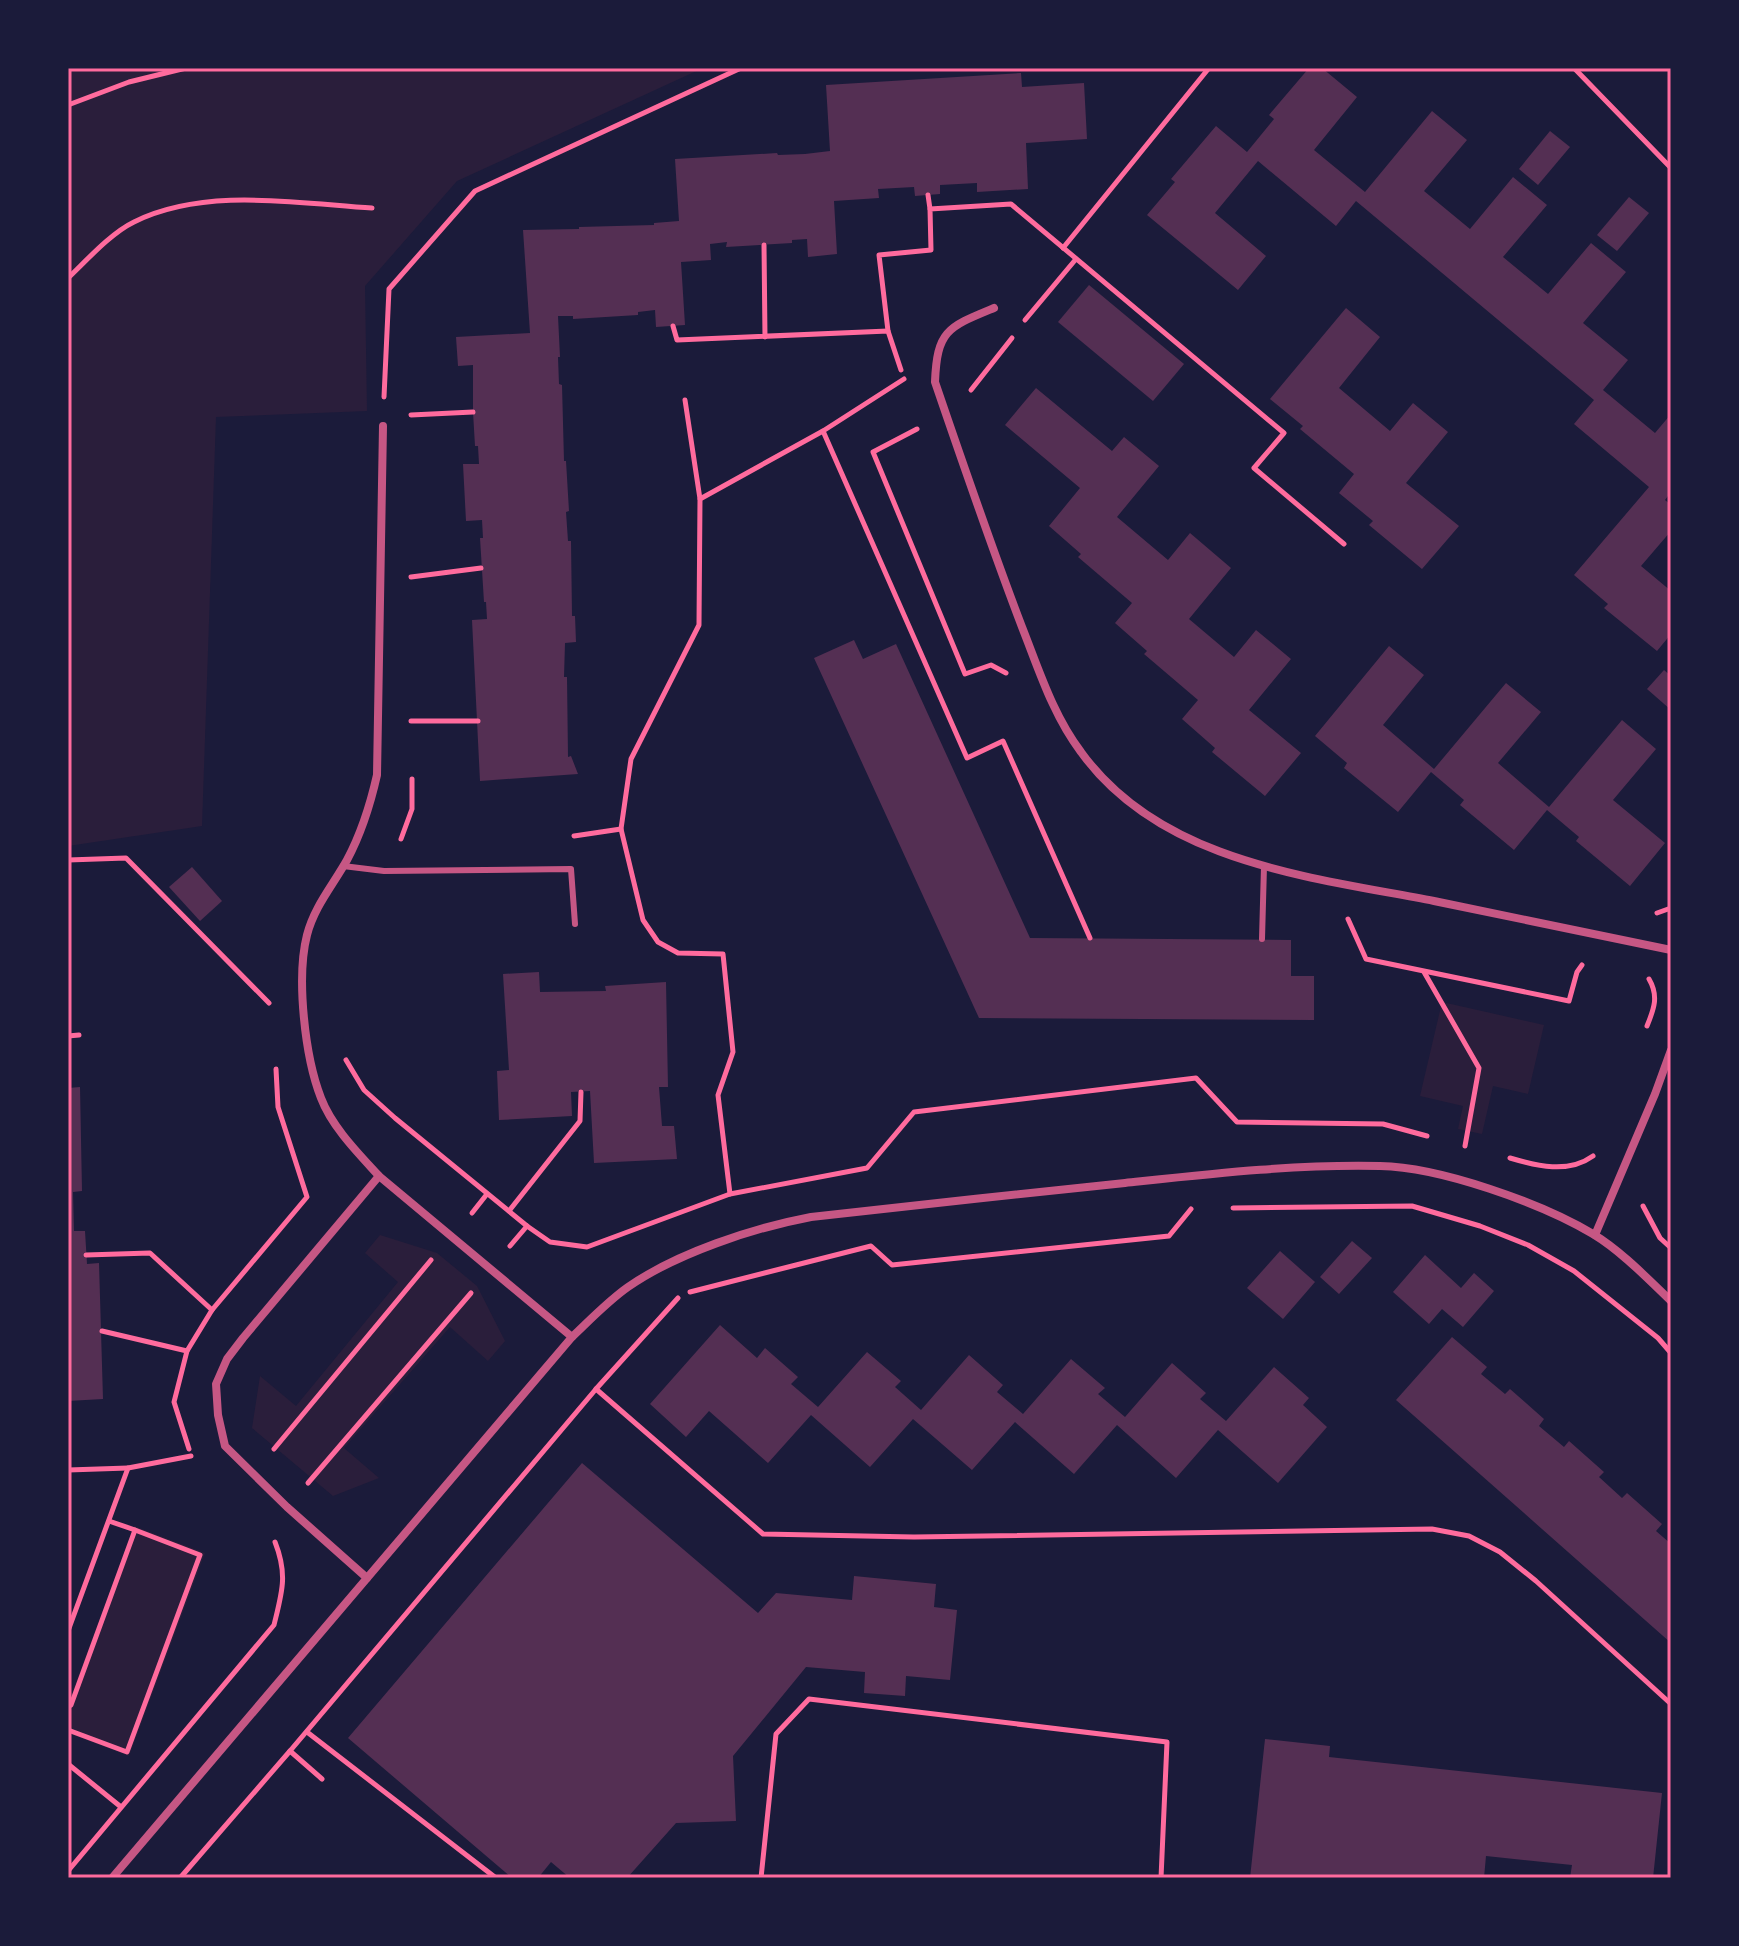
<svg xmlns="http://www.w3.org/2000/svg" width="1739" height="1946" font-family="Mulish,sans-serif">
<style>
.green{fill:#2a1e3b}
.building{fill:#542f53}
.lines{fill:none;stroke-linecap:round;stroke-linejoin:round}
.path{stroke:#ff6b9d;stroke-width:5}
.service{stroke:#c65784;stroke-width:6}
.minor{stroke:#c65784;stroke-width:8}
.neatline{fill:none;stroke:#ff6b9d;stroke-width:3}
</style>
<rect width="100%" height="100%" fill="#1b1b3a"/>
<g class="green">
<polygon points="68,68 703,68 457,181 365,286 367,411 216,417 202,826 68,846"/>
<polygon points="1442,1002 1544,1025 1528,1094 1493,1086 1482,1134 1458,1129 1463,1106 1420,1096"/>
<polygon points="380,1235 437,1253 477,1286 505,1341 488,1361 450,1327 344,1448 379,1478 333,1496 252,1428 260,1376 296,1406 398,1282 365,1253"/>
<polygon points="134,1526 205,1553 129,1756 68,1733 68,1704"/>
</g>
<g class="building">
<polygon points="1309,68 1322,68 1357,97 1314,150 1365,192 1432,111 1467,140 1424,191 1470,229 1513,177 1547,205 1503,257 1548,294 1591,243 1626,272 1583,323 1628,360 1603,390 1655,433 1671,414 1671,492 1665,500 1671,505 1671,531 1641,566 1671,591 1671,634 1657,651 1604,608 1608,604 1574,575 1649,487 1574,424 1594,400 1356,201 1336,226 1258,161 1215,213 1266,256 1238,290 1147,215 1175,182 1171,179 1216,126 1247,152 1274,119 1269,115"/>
<polygon points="1021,73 1022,87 1084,83 1087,139 1026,143 1028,189 977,192 977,183 940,185 940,194 915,196 914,187 878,189 879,198 834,201 837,254 808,257 807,239 792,240 792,243 726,247 727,242 710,244 711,260 681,262 685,325 656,327 655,310 638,312 638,315 573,319 573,316 558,316 560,357 558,357 559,384 562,385 564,461 566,461 569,511 566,512 568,541 571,541 572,616 575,616 576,642 565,643 564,677 567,677 568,757 571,756 578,774 480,781 472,620 487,619 486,602 484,602 480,538 483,538 482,520 466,521 463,464 479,464 478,446 475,446 473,412 473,365 458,366 456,337 530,333 523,230 579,229 579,227 654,225 654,223 679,221 675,159 777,153 778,155 805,154 830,151 826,85"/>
<polygon points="1550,131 1570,147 1538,185 1519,169"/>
<polygon points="1629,197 1649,213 1617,251 1597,235"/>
<polygon points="1089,285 1184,364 1153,401 1058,322"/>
<polygon points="1346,308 1380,337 1339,388 1390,431 1413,403 1448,432 1406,483 1459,526 1422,569 1369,525 1373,521 1339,493 1354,474 1300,429 1303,426 1270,399"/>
<polygon points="1036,388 1112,451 1124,437 1159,466 1117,517 1168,560 1190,533 1231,568 1189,619 1234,657 1256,630 1291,659 1249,710 1301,753 1265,796 1212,752 1215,748 1182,719 1198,700 1144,654 1147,651 1115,623 1132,603 1078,557 1081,554 1049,526 1080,488 1005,425"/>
<polygon points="854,640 863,659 896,644 1030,938 1291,940 1291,976 1314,976 1314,1020 979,1018 814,658"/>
<polygon points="1389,646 1424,675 1383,725 1434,769 1506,683 1541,712 1498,763 1549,807 1622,720 1656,749 1613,800 1665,843 1630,886 1576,841 1579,837 1547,810 1514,850 1460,805 1464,800 1431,772 1398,812 1344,768 1347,763 1315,736"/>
<polygon points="1664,670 1671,676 1671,710 1647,689"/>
<polygon points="192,867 222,901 200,921 169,887"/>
<polygon points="539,972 540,992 606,991 605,986 666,982 668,1087 659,1087 662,1126 674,1126 677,1159 594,1163 590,1091 571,1092 572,1116 499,1120 497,1071 509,1070 503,974"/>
<polygon points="80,1087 82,1191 73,1192 74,1231 85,1231 87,1264 99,1263 103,1399 68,1401 68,1088"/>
<polygon points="1352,1241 1372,1258 1339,1294 1320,1277"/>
<polygon points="1280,1251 1315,1282 1283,1319 1247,1288"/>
<polygon points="1425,1255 1461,1288 1474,1273 1494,1291 1463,1327 1442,1309 1429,1324 1393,1292"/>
<polygon points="720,1325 757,1358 765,1348 798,1377 791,1384 818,1407 867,1352 901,1381 895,1387 921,1410 969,1355 1003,1385 997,1392 1023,1414 1071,1359 1105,1388 1098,1394 1125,1417 1172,1363 1206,1393 1200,1399 1226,1421 1274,1367 1309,1398 1303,1405 1327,1427 1278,1483 1218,1430 1176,1478 1117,1425 1074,1474 1015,1422 972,1470 913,1419 870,1467 811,1415 768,1463 709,1411 686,1437 650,1404"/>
<polygon points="1452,1337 1487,1367 1481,1374 1505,1394 1510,1389 1544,1419 1539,1426 1564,1447 1569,1441 1604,1472 1599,1477 1622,1498 1627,1493 1662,1524 1656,1531 1671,1544 1671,1643 1396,1400"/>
<polygon points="582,1463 758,1613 776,1593 852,1600 854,1576 936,1584 934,1607 957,1610 950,1680 906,1676 905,1696 864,1693 865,1672 806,1667 733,1756 736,1821 676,1823 627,1878 570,1878 551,1862 538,1878 512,1878 348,1738"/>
<polygon points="1265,1739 1330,1746 1329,1757 1662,1793 1653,1878 1570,1878 1572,1865 1486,1856 1484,1878 1250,1878"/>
</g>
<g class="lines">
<g class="path">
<polyline points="1574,68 1671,168"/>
<polyline points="68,105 129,82 186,68"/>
<polyline points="928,195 930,209"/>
<polyline points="764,245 765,337"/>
<polyline points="1063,248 1209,68"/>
<path d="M68,278c18,-17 43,-45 66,-56 70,-35 162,-19 238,-14"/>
<polyline points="1025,320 1076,259"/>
<polyline points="673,326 677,340 888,331 901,370"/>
<polyline points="888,331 879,255 931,250 930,209 1011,204 1284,433 1254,468 1344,544"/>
<polyline points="971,390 1012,338"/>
<polyline points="384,397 389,289 475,191 741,68"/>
<polyline points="685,400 700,499"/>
<polyline points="411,415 473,412"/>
<polyline points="917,429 873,452 965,674 991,665 1006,673"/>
<polyline points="823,431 967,758 1003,741 1090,938"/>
<polyline points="411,577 481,568"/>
<polyline points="411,721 478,721"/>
<polyline points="574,836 621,829"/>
<polyline points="401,839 412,809 412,779"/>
<polyline points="68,860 126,858 269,1003"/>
<polyline points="1657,913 1671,908"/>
<polyline points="1348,919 1366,959 1569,1001 1577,972 1582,965"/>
<polyline points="1424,972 1479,1068 1465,1146"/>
<path d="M1647,1026c7,-17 12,-30 2,-47"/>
<polyline points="68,1036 79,1035"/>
<polyline points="346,1060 364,1090 395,1118 527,1226 550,1242 587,1247 730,1194 867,1168 914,1112 1196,1078 1237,1122 1383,1124 1427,1136"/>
<path d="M1510,1158c27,8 58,16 83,-2"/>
<polyline points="730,1194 718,1095 733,1052 723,954 678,953 658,942 643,920 621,829 631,759 699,625 700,499 823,431 904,379"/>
<polyline points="1643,1206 1660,1238 1671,1248"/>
<polyline points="1233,1208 1412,1206 1480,1226 1528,1245 1574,1271 1658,1338 1671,1353"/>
<polyline points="509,1211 580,1121 581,1092"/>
<polyline points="472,1213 487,1194"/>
<polyline points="510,1246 527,1226"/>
<polyline points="86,1255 150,1253 212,1310"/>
<polyline points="690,1292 871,1246 892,1265 1169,1236 1191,1209"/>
<polyline points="102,1331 187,1351"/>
<polyline points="596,1389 763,1534 914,1537 1432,1529 1469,1536 1500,1552 1536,1581 1671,1704"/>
<polyline points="189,1449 174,1402 187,1351 212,1310 307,1197 278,1107 276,1069"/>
<polyline points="274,1449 431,1260"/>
<polyline points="68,1470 128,1468"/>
<polyline points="308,1483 471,1293"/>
<polyline points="68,1631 128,1468 191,1456"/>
<polyline points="68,1702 71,1705 135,1530 109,1521"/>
<polyline points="68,1730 127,1752 200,1555 135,1530"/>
<polyline points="307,1732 496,1878"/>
<polyline points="68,1764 121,1807"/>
<polyline points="322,1779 290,1751 596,1389 678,1298"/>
<path d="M68,1871l206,-246c8,-33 14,-50 1,-83"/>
<polyline points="180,1878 290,1751"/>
<polyline points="761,1878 776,1734 809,1699 1167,1742 1161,1878"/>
</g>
<g class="service">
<polyline points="343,866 384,871 571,869 575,924"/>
<polyline points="1262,939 1264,866"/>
</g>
<g class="minor">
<path d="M994,308c-46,19 -57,22 -59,74 28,82 56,164 87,245 17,43 31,88 59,125 80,111 230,125 353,149 79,16 158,32 237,49"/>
<path d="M383,426l-6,349c-7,31 -15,57 -30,85 -14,25 -33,47 -40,75 -11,43 -2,122 14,163 11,29 37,55 58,78l193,161"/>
<polyline points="1595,1235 1655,1094 1671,1050"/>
<polyline points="367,1578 287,1507 225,1446 218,1415 216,1384 227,1359 243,1338 379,1176"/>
<path d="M112,1878l460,-541c18,-17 36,-36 56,-50 49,-34 125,-59 183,-70 105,-12 209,-23 314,-34 84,-9 170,-19 255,-17 60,1 161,37 213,68 28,17 54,44 78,67"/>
</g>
</g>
<rect width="1739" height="1946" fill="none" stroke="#1b1b3a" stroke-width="140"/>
<rect x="70" y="70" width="1599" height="1806" class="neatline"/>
</svg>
